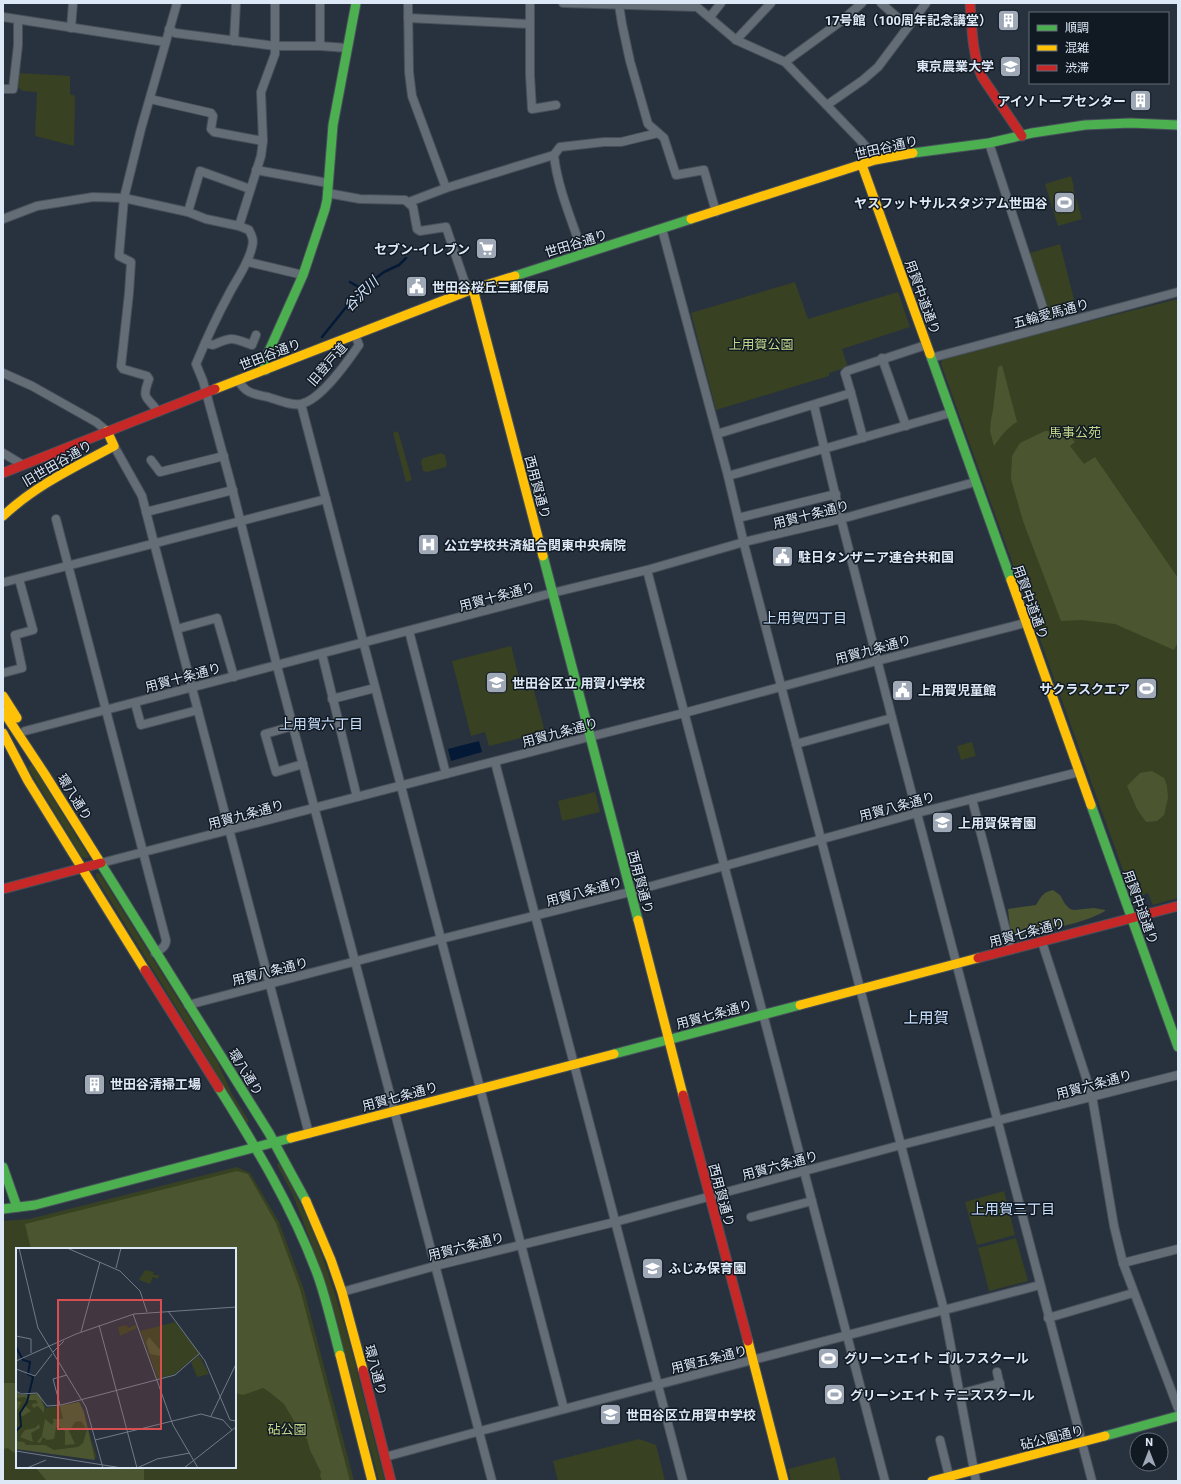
<svg xmlns="http://www.w3.org/2000/svg" width="1181" height="1484" font-family="Roboto,'Noto Sans JP',sans-serif">
<style>
.green{fill:#384121;fill-rule:evenodd}
.forest{fill:#4b5630}
.water{fill:#041936}
.lines{fill:none;stroke-linecap:round;stroke-linejoin:round}
.stream{stroke:#041936;stroke-width:2.5}
.street-casing{stroke:#47505a;stroke-width:10}
.fast-casing{stroke:#47505a;stroke-width:11}
.slow-casing{stroke:#47505a;stroke-width:11}
.jam-casing{stroke:#47505a;stroke-width:11}
.street{stroke:#646d76;stroke-width:8}
.fast{stroke:#4caf50;stroke-width:9}
.slow{stroke:#ffc107;stroke-width:9}
.jam{stroke:#c62828;stroke-width:9}
.labels{text-anchor:middle;stroke-width:3;stroke-linejoin:round;paint-order:stroke}
.poi-label{font-size:13px;font-weight:bold;fill:#dde8f7;stroke:#111923;text-anchor:start}
.street-label{font-size:13px;fill:#dde8f7;stroke:#111923}
.park-label{font-size:13px;fill:#c2d58a;stroke:#111923}
.water-label{font-size:14px;font-style:italic;fill:#d2e6ff;stroke:#111923}
.neighbourhood-label{font-size:14px;fill:#cae1fe;stroke:#111923}
.quarter-label{font-size:15px;fill:#cae1fe;stroke:#111923}
.inset-river{fill:none;stroke:#041936;stroke-width:2}
.inset-road{fill:none;stroke:#707b88;stroke-width:1}
.view{fill:#d74e51;fill-opacity:0.15;stroke:#d74e51;stroke-width:2}
.inset-edge{fill:none;stroke:#dde8f7;stroke-width:2}
</style>
<rect width="100%" height="100%" fill="#28323e"/>
<g class="green">
<polygon points="17,73 70,76 70,94 75,96 74,146 35,136 37,92 23,91 16,86"/>
<polygon points="1071,176 1074,187 1073,187 1082,219 1058,226 1045,184"/>
<polygon points="1060,244 1077,311 1051,318 1030,253"/>
<polygon points="795,282 808,319 898,292 910,327 842,349 848,367 829,373 829,376 716,410 691,313"/>
<polygon points="1178,299 1178,898 1153,905 1148,893 1133,898 941,364 943,358"/>
<polygon points="398,431 412,480 406,482 393,433"/>
<polygon points="441,453 445,455 447,464 446,467 427,472 423,471 421,462 423,458"/>
<polygon points="511,646 519,678 530,676 545,732 489,746 485,732 471,736 452,661"/>
<polygon points="972,742 976,756 961,760 957,746"/>
<polygon points="32,764 89,857 87,858 84,858 82,857 28,768"/>
<polygon points="595,792 600,812 562,821 558,801"/>
<polygon points="98,873 100,874 218,1063 232,1094 249,1121 247,1123 96,877 96,874"/>
<path d="M279,1163c14,26 29,54 39,82 29,76 46,157 67,236h-6l-34,-128 -30,-100 -22,-58 -16,-30z"/>
<path d="M237,1167l13,6 29,49 25,68 50,191h-351v-260l26,-2zM17,1249h218v218h-218z"/>
<polygon points="1004,1191 1015,1235 977,1245 965,1202"/>
<polygon points="1016,1238 1028,1281 989,1291 978,1248"/>
<polygon points="639,1439 656,1445 665,1481 558,1481 553,1461"/>
<polygon points="835,1457 841,1481 791,1481 788,1469"/>
</g>
<g class="forest">
<path d="M1002,365l15,57c-10,6 -16,14 -23,24l-4,-15 1,-11 2,-10 5,-43z"/>
<path d="M1045,431c12,1 22,0 30,11l-5,4 14,18 11,-7 83,121v64l-4,8 -59,-26 -33,-4 -21,1 -38,-100 -12,-42 1,-23 8,-13z"/>
<polygon points="1152,771 1164,778 1167,786 1168,798 1164,815 1157,821 1146,822 1137,809 1127,786 1140,773"/>
<path d="M1053,890l7,5 5,9 5,5 4,1 20,-2 11,2v1c-26,15 -58,17 -87,25l-8,-8 -2,-19 28,-4c5,-8 7,-13 17,-15z"/>
<polygon points="237,1171 248,1174 276,1223 300,1289 350,1481 322,1481 320,1475 321,1472 310,1450 307,1439 303,1436 284,1404 268,1391 263,1388 243,1395 235,1393 235,1249 31,1249 25,1224"/>
<polygon points="3,1383 17,1383 17,1455 8,1448 3,1449"/>
<polygon points="35,1467 144,1467 144,1481 47,1481"/>
</g>
<polygon class="water" points="479,741 482,752 451,761 448,749"/>
<g class="lines">
<g class="stream">
<polyline points="350,282 362,289"/>
<polyline points="322,337 360,290 384,272 399,265 406,258"/>
</g>
<defs>
<g id="street">
<polyline points="408,3 409,72 412,96 446,188"/>
<polyline points="530,3 530,75 532,109 556,105"/>
<polyline points="563,3 697,7 736,40 785,62 862,142 871,153 875,160"/>
<polyline points="881,3 908,27"/>
<polyline points="619,5 622,24 630,61 648,124 664,138 676,175 704,170 716,212"/>
<polyline points="3,17 165,42"/>
<polyline points="710,17 721,3"/>
<polyline points="408,18 529,24"/>
<polyline points="71,28 73,3"/>
<polyline points="169,29 175,33 275,46 320,46 347,48"/>
<polyline points="736,40 771,3"/>
<polyline points="234,41 236,3"/>
<polyline points="320,46 320,3"/>
<polyline points="785,62 840,22 862,3"/>
<polyline points="3,89 13,89 18,45 18,20"/>
<polyline points="150,99 211,113 213,116 211,129 214,132 263,141"/>
<polyline points="827,105 863,80 878,67 926,3"/>
<polyline points="989,143 1049,326"/>
<path d="M554,155c3,32 19,68 29,99"/>
<polyline points="256,170 328,183"/>
<polyline points="327,193 360,199 405,200 413,207 417,229 420,231 446,227 465,283 473,289"/>
<polyline points="409,202 446,188 554,155 560,147 604,142 621,142 658,133"/>
<polyline points="188,212 200,171 250,189"/>
<path d="M3,219l34,-13 56,-9 31,1 64,14 18,7 33,7 10,4c3,6 5,10 3,17 -4,18 -15,31 -23,47 -12,22 -23,46 -33,70l7,17 28,103 46,182 215,815"/>
<polyline points="239,226 261,156 263,141 261,92 275,54 275,3"/>
<polyline points="662,229 728,476 745,548 944,1310 976,1481"/>
<polyline points="248,262 303,275"/>
<path d="M205,343l8,2c19,-9 20,-7 39,0l4,-10"/>
<polyline points="882,358 906,426"/>
<polyline points="931,358 1178,292"/>
<polyline points="3,373 32,386 96,422 107,431"/>
<path d="M238,380c8,14 16,14 30,17 10,3 23,9 33,7 20,-4 47,-43 58,-59l-4,-10"/>
<polyline points="851,393 863,438"/>
<polyline points="301,404 564,1409"/>
<polyline points="814,405 841,519 892,718 1092,1481"/>
<path d="M158,412c-11,-17 -17,-11 -9,-33l-2,-3 -24,-7 -2,-3 8,-73 2,-31 -12,-6 5,-58 17,-69 36,-126"/>
<polyline points="717,434 851,393 845,373 847,371 926,345"/>
<polyline points="114,446 142,496 154,543 309,1134"/>
<polyline points="3,453 23,465"/>
<polyline points="151,460 160,472 224,456"/>
<polyline points="728,476 950,413"/>
<polyline points="146,512 233,490"/>
<polyline points="738,518 836,494"/>
<path d="M56,519l110,421c0,7 -5,9 -11,13"/>
<polyline points="647,570 885,1481"/>
<polyline points="5,582 326,499"/>
<polyline points="177,629 217,618 234,677"/>
<polyline points="409,631 446,774"/>
<polyline points="322,654 357,797"/>
<polyline points="3,673 22,668 15,635 33,630 19,579"/>
<polyline points="332,699 375,688"/>
<polyline points="135,703 141,725 198,710"/>
<polyline points="293,726 265,734 276,772 303,764"/>
<polyline points="25,731 552,593 647,570 744,542 841,519 975,482"/>
<polyline points="796,744 892,718"/>
<polyline points="495,762 683,1481"/>
<polyline points="972,799 1011,950"/>
<polyline points="101,863 589,737 684,713 873,662 1025,623"/>
<polyline points="1042,942 1092,1096 1114,1226 1123,1263 1178,1408"/>
<polyline points="188,1005 441,939 630,892 917,813 1079,772"/>
<polyline points="751,1217 812,1201"/>
<polyline points="1123,1263 1178,1249"/>
<polyline points="342,1292 435,1266 615,1222 901,1145 1178,1075"/>
<polyline points="1048,1318 1133,1293"/>
<polyline points="997,1372 1001,1391"/>
<polyline points="959,1394 1000,1383"/>
<polyline points="940,1440 949,1476"/>
<polyline points="385,1457 484,1430 1040,1285"/>
</g>
<g id="fast">
<polyline points="913,153 989,143 1032,133 1085,125 1130,123 1178,125"/>
<polyline points="515,276 691,219"/>
<polyline points="930,354 1011,580"/>
<polyline points="266,370 264,362 303,275 325,209 327,200 333,125 356,3"/>
<polyline points="543,556 638,920"/>
<polyline points="1091,805 1178,1047"/>
<polyline points="98,859 269,1133 306,1201"/>
<polyline points="614,1054 800,1005"/>
<path d="M219,1088c38,61 74,120 99,188 9,26 15,53 22,79"/>
<polyline points="3,1167 17,1207"/>
<polyline points="3,1209 35,1205 291,1138"/>
<polyline points="1105,1436 1178,1416"/>
</g>
<g id="slow">
<polyline points="862,165 930,354"/>
<polyline points="691,219 875,160 913,153"/>
<polyline points="473,289 543,556"/>
<polyline points="215,389 473,289 515,276"/>
<path d="M3,516c33,-31 72,-49 111,-70l-7,-15"/>
<polyline points="1011,580 1091,805"/>
<polyline points="3,696 17,718"/>
<polyline points="3,711 44,773 98,859"/>
<polyline points="3,733 28,781 145,970"/>
<polyline points="638,920 683,1095"/>
<polyline points="800,1005 978,958"/>
<polyline points="291,1138 614,1054"/>
<polyline points="306,1201 331,1260 342,1292 363,1370"/>
<polyline points="748,1341 784,1481"/>
<polyline points="340,1355 372,1481"/>
<polyline points="932,1481 1105,1436"/>
</g>
<g id="jam">
<path d="M970,3c2,25 2,50 12,74l40,59"/>
<polyline points="3,473 215,389"/>
<polyline points="3,889 101,863"/>
<polyline points="978,958 1178,906"/>
<polyline points="145,970 219,1088"/>
<polyline points="683,1095 748,1341"/>
<polyline points="363,1370 391,1481"/>
</g>
</defs>
<use href="#street" class="street-casing"/>
<use href="#fast" class="fast-casing"/>
<use href="#slow" class="slow-casing"/>
<use href="#jam" class="jam-casing"/>
<use href="#street" class="street"/>
<use href="#fast" class="fast"/>
<use href="#slow" class="slow"/>
<use href="#jam" class="jam"/>
</g>
<defs>
<symbol id="building-square" viewBox="-11 -11 22 22"><rect x="-9" y="-9" width="18" height="18" rx="4" fill="#9ea8b6" stroke="#111923"/><path d="M-4-6H4V6H1V3H-1V6H-4ZM-2.5-4.3h1.7v1.8h-1.7ZM.8-4.3h1.7v1.8H.8ZM-2.5-1h1.7V.8h-1.7ZM.8-1h1.7V.8H.8Z" fill="#fff"/></symbol>
<symbol id="university-square" viewBox="-11 -11 22 22"><rect x="-9" y="-9" width="18" height="18" rx="4" fill="#9ea8b6" stroke="#111923"/><path d="M0-5L7-2L0 1L-7-2ZM-4 1L0 2.5L4 1V4Q0 6-4 4Z" fill="#fff"/></symbol>
<symbol id="stadium-square" viewBox="-11 -11 22 22"><rect x="-9" y="-9" width="18" height="18" rx="4" fill="#9ea8b6" stroke="#111923"/><path d="M0-5a6.5 5 0 1 0 0 10a6.5 5 0 1 0 0-10ZM-3.5-1.8h7v3.6h-7Z" fill="#fff"/></symbol>
<symbol id="supermarket-square" viewBox="-11 -11 22 22"><rect x="-9" y="-9" width="18" height="18" rx="4" fill="#9ea8b6" stroke="#111923"/><path d="M-6-5.5h2.5l.6 2H6L4.5 2H-2.5L-4.4-4H-6ZM-1.5 3.2a1.3 1.3 0 1 0 .1 0ZM3 3.2a1.3 1.3 0 1 0 .1 0Z" fill="#fff"/></symbol>
<symbol id="civic-square" viewBox="-11 -11 22 22"><rect x="-9" y="-9" width="18" height="18" rx="4" fill="#9ea8b6" stroke="#111923"/><path d="M-.6-6.5H3V-4.5H.6V-3L4-1V1h2V6H-6V1h2V-1L-.6-3ZM-1.2 2.5V6h2.4V2.5Z" fill="#fff"/></symbol>
<symbol id="hospital-square" viewBox="-11 -11 22 22"><rect x="-9" y="-9" width="18" height="18" rx="4" fill="#9ea8b6" stroke="#111923"/><path d="M-5-5h3v3.5h4V-5h3V5h-3V1.5h-4V5h-3Z" fill="#fff"/></symbol>
<symbol id="school-square" viewBox="-11 -11 22 22"><rect x="-9" y="-9" width="18" height="18" rx="4" fill="#9ea8b6" stroke="#111923"/><path d="M0-5L7-2L0 1L-7-2ZM-4 1L0 2.5L4 1V4Q0 6-4 4Z" fill="#fff"/></symbol>
</defs>
<g fill-rule="evenodd">
<use href="#building-square" x="996" y="8" width="25" height="25"/>
<use href="#university-square" x="998" y="54" width="25" height="25"/>
<use href="#building-square" x="1128" y="88" width="25" height="25"/>
<use href="#stadium-square" x="1052" y="190" width="25" height="25"/>
<use href="#supermarket-square" x="474" y="236" width="25" height="25"/>
<use href="#civic-square" x="404" y="274" width="25" height="25"/>
<use href="#hospital-square" x="416" y="532" width="25" height="25"/>
<use href="#civic-square" x="770" y="544" width="25" height="25"/>
<use href="#school-square" x="484" y="670" width="25" height="25"/>
<use href="#stadium-square" x="1134" y="676" width="25" height="25"/>
<use href="#civic-square" x="890" y="678" width="25" height="25"/>
<use href="#school-square" x="930" y="810" width="25" height="25"/>
<use href="#building-square" x="82" y="1072" width="25" height="25"/>
<use href="#school-square" x="640" y="1256" width="25" height="25"/>
<use href="#stadium-square" x="816" y="1346" width="25" height="25"/>
<use href="#stadium-square" x="822" y="1382" width="25" height="25"/>
<use href="#school-square" x="598" y="1402" width="25" height="25"/>
</g>
<g class="labels">
<g class="poi-label">
<text x="992" y="25" text-anchor="end">17号館（100周年記念講堂）</text>
<text x="994" y="71" text-anchor="end">東京農業大学</text>
<text x="1126" y="106" text-anchor="end">アイソトープセンター</text>
<text x="1048" y="208" text-anchor="end">ヤスフットサルスタジアム世田谷</text>
<text x="470" y="254" text-anchor="end">セブン-イレブン</text>
<text x="432" y="292">世田谷桜丘三郵便局</text>
<text x="444" y="550">公立学校共済組合関東中央病院</text>
<text x="798" y="562">駐日タンザニア連合共和国</text>
<text x="512" y="688">世田谷区立 用賀小学校</text>
<text x="1130" y="694" text-anchor="end">サクラスクエア</text>
<text x="918" y="695">上用賀児童館</text>
<text x="958" y="828">上用賀保育園</text>
<text x="110" y="1089">世田谷清掃工場</text>
<text x="668" y="1273">ふじみ保育園</text>
<text x="844" y="1363">グリーンエイト ゴルフスクール</text>
<text x="850" y="1400">グリーンエイト テニススクール</text>
<text x="626" y="1420">世田谷区立用賀中学校</text>
</g>
<g class="street-label">
<text transform="translate(886 147) rotate(-13)" y="5">世田谷通り</text>
<text transform="translate(576 243) rotate(-17)" y="5">世田谷通り</text>
<text transform="translate(923 297) rotate(70)" y="5">用賀中道通り</text>
<text transform="translate(1051 313) rotate(-15)" y="5">五輪愛馬通り</text>
<text transform="translate(270 354) rotate(-21)" y="5">世田谷通り</text>
<text transform="translate(327 364) rotate(-49)" y="5">旧登戸道</text>
<text transform="translate(57 463) rotate(-30)" y="5">旧世田谷通り</text>
<text transform="translate(538 487) rotate(75)" y="5">西用賀通り</text>
<text transform="translate(811 514) rotate(-14)" y="5">用賀十条通り</text>
<text transform="translate(497 596) rotate(-15)" y="5">用賀十条通り</text>
<text transform="translate(1031 602) rotate(70)" y="5">用賀中道通り</text>
<text transform="translate(873 649) rotate(-15)" y="5">用賀九条通り</text>
<text transform="translate(183 677) rotate(-15)" y="5">用賀十条通り</text>
<text transform="translate(560 732) rotate(-15)" y="5">用賀九条通り</text>
<text transform="translate(75 797) rotate(58)" y="5">環八通り</text>
<text transform="translate(897 806) rotate(-15)" y="5">用賀八条通り</text>
<text transform="translate(246 814) rotate(-15)" y="5">用賀九条通り</text>
<text transform="translate(641 882) rotate(75)" y="5">西用賀通り</text>
<text transform="translate(584 891) rotate(-15)" y="5">用賀八条通り</text>
<text transform="translate(1141 907) rotate(70)" y="5">用賀中道通り</text>
<text transform="translate(1027 932) rotate(-15)" y="5">用賀七条通り</text>
<text transform="translate(270 971) rotate(-14)" y="5">用賀八条通り</text>
<text transform="translate(714 1014) rotate(-15)" y="5">用賀七条通り</text>
<text transform="translate(246 1072) rotate(58)" y="5">環八通り</text>
<text transform="translate(1094 1084) rotate(-15)" y="5">用賀六条通り</text>
<text transform="translate(400 1096) rotate(-15)" y="5">用賀七条通り</text>
<text transform="translate(780 1165) rotate(-15)" y="5">用賀六条通り</text>
<text transform="translate(722 1195) rotate(75)" y="5">西用賀通り</text>
<text transform="translate(466 1246) rotate(-14)" y="5">用賀六条通り</text>
<text transform="translate(709 1359) rotate(-14)" y="5">用賀五条通り</text>
<text transform="translate(376 1370) rotate(75)" y="5">環八通り</text>
<text transform="translate(1052 1437) rotate(-14)" y="5">砧公園通り</text>
</g>
<g class="park-label">
<text x="761" y="349">上用賀公園</text>
<text x="1075" y="437">馬事公苑</text>
<text x="287" y="1434">砧公園</text>
</g>
<g class="water-label">
<text transform="translate(361 294) rotate(-45)" y="5">谷沢川</text>
</g>
<g class="neighbourhood-label">
<text x="805" y="623">上用賀四丁目</text>
<text x="321" y="729">上用賀六丁目</text>
<text x="1013" y="1214">上用賀三丁目</text>
</g>
<g class="quarter-label">
<text x="926" y="1023">上用賀</text>
</g>
</g>
<g transform="translate(16 1248)">
<rect width="220" height="220" fill="#28323e"/>
<path d="M129,22l9,2 -1,3h6l-1,4 -5,-2 -3,7 -11,-4zM159,74l24,31 -24,21 -17,5 -18,-48zM111,77l1,3 8,-3 1,3 -17,8 -2,-9zM183,107l10,19 -12,3 -6,-15zM0,144l5,3 18,-1 7,14 34,-6 17,56 -81,-9z" fill="#384121"/>
<path d="M133,89l12,14 -1,5 -10,-2 -4,-12zM0,144l5,3 18,-1 5,13v6l-6,-7 -5,2 -1,-4 6,-1 -2,-3h-7l-4,6 6,5 -10,6 1,8 -6,7 4,-7v-14l8,-11 -3,-3 -8,1 -1,3 6,1 -6,10zM63,154l5,10 11,48 -79,-11v-8l8,1 2,3h19l9,5 24,-3 5,-4 4,-13 -6,-9 -6,1 -6,9 6,13 -10,1v-14l-6,-5 -3,2 -2,11 -7,1 -4,-3 -3,6 -3,-1 5,-6 3,-17 7,6 2,-4 -2,-2h11l-3,-13zM23,176l1,4 -9,5 2,9 -13,-5 5,-7 10,-2z" fill="#4b5630"/>
<path class="inset-river" d="M0,99l7,13 7,2 -2,12 5,3 -6,25 -7,11 1,13 -5,5"/>
<path class="inset-road" d="M3,0l19,80 48,79 17,61M51,0l53,23 20,20 7,21M100,20l5,-20M152,63l37,50 25,59 6,1M117,66l40,111 25,43M83,77l38,143M65,84l19,-70M0,88l15,3v14M37,104l11,-11M0,113l60,-27 58,-20 102,-7M0,121l19,7 17,-22M0,143l5,3 16,-1 10,13 14,-1 114,-30 25,-22M44,157l-7,-26 14,-4M195,168l25,-52M79,192l106,-26 22,6 9,10M0,203l106,17M11,220l19,-8M121,220l20,-9 33,-6M168,220l52,-41"/>
<path class="view" d="M42,52h103v129h-103z"/>
<rect width="220" height="220" class="inset-edge"/>
</g>
<rect width="1181" height="1484" fill="none" stroke="#dde8f7" stroke-width="8"/>
<rect x="1029" y="12" width="140" height="72" fill="#111923" stroke="#636c78"/>
<rect x="1037" y="25" width="20" height="6" fill="#4caf50" stroke="#636c78"/>
<text x="1065" y="32" font-size="12" fill="#dde8f7">順調</text>
<rect x="1037" y="45" width="20" height="6" fill="#ffc107" stroke="#636c78"/>
<text x="1065" y="52" font-size="12" fill="#dde8f7">混雑</text>
<rect x="1037" y="65" width="20" height="6" fill="#c62828" stroke="#636c78"/>
<text x="1065" y="72" font-size="12" fill="#dde8f7">渋滞</text>
<g transform="translate(1149 1452)"><circle r="19" fill="#111923" stroke="#636c78"/>
<path d="M0-3L7 15L0 10L-7 15Z" fill="#9ea8b6"/>
<text y="-6" font-size="11" font-weight="bold" text-anchor="middle" fill="#dde8f7">N</text>
</g>
</svg>
